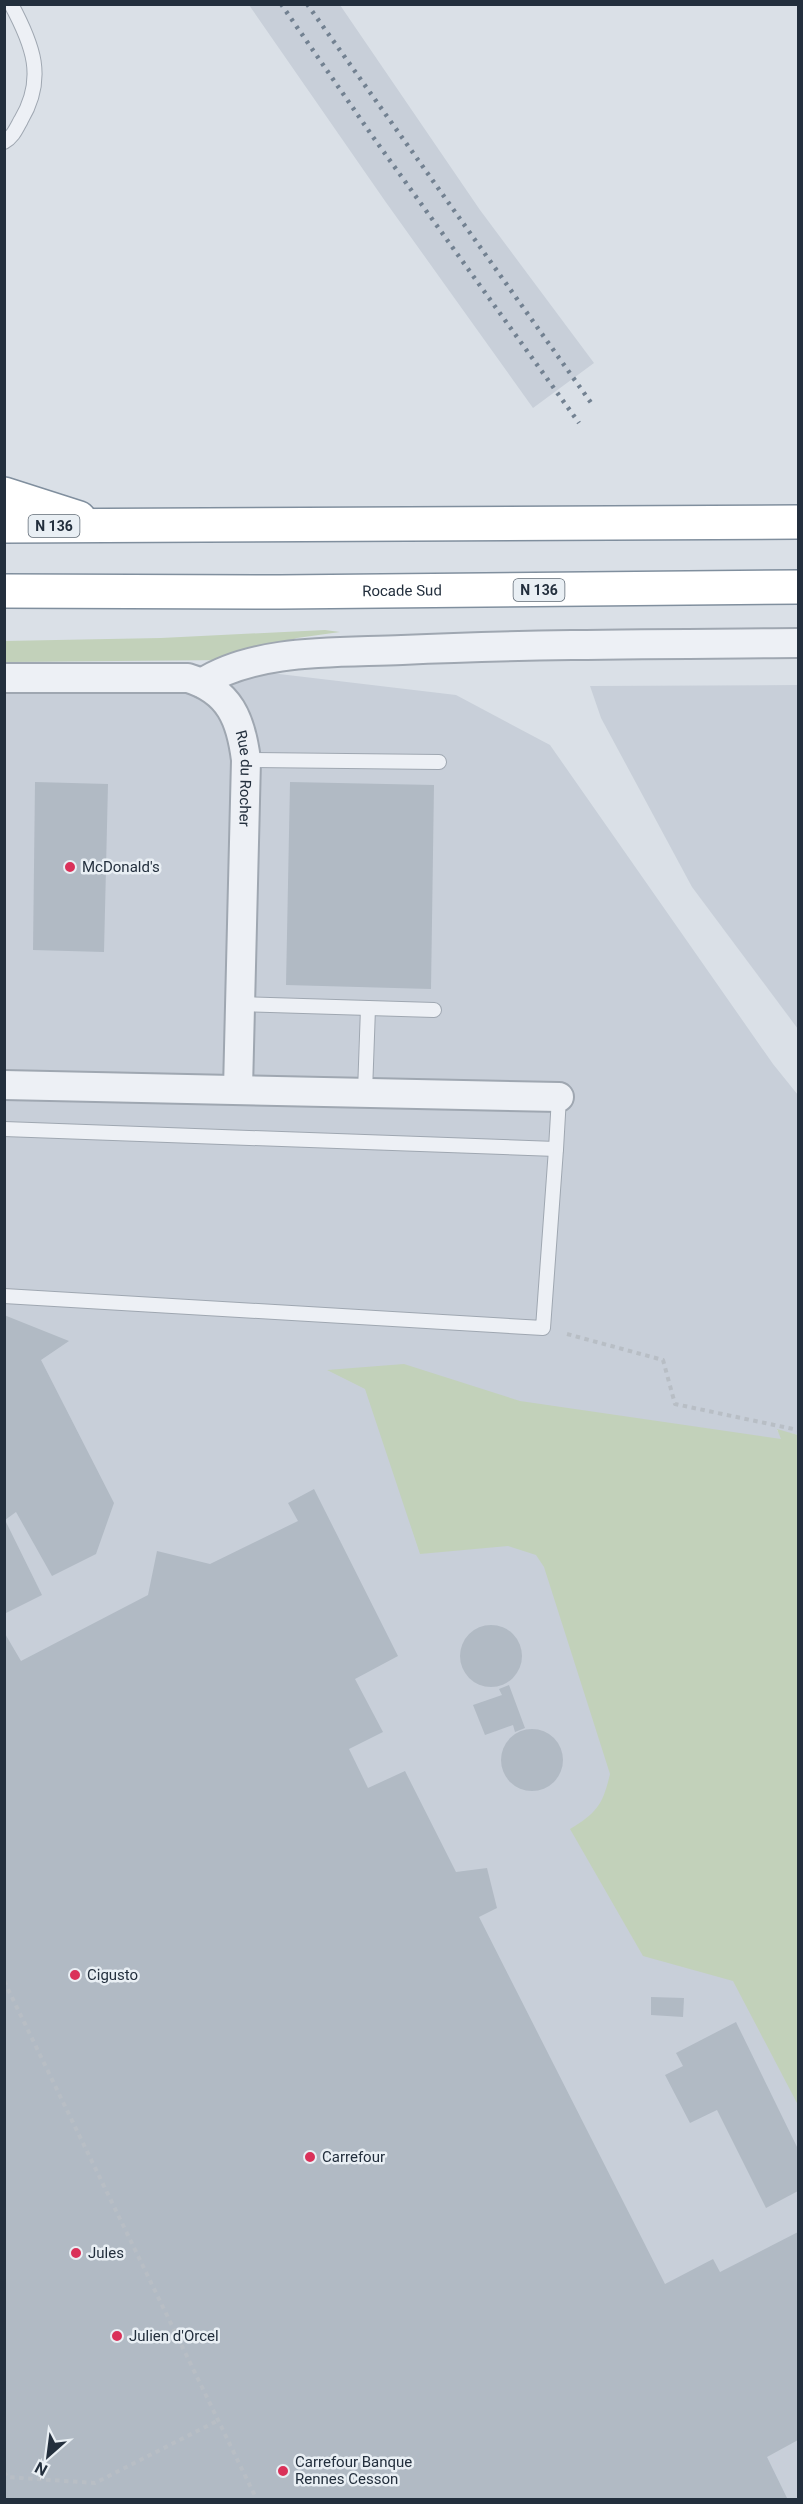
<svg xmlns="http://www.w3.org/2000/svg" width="803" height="2504" font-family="Roboto,sans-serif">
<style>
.built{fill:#c8cfd9}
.green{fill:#c2d1ba}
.building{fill:#b1bac4}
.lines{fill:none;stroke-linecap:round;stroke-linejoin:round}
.service-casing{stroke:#9fa7b1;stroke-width:16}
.minor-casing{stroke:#9fa7b1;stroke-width:32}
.trunk-casing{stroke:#808f9e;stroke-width:36}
.path{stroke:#b8bec5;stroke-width:4;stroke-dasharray:4.5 4.5;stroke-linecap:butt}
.service{stroke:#edf0f5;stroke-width:14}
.minor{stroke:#edf0f5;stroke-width:28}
.trunk{stroke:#fff;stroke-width:33}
.rail{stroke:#728191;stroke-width:4.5;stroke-dasharray:3 6;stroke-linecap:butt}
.poi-dot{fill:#da3159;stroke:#e9eff4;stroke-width:2}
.labels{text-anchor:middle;stroke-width:5;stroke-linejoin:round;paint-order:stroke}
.shield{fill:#e9eff4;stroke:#5e6974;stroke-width:1.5}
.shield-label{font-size:14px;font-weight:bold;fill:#232f3d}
.street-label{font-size:15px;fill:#232f3d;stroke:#e9eff4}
.poi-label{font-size:15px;fill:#232f3d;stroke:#e9eff4;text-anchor:start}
</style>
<rect width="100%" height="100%" fill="#dae0e7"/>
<g class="built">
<polygon points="249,5 340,5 480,210 594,363 533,408 385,201"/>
<polygon points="5,661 194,664 456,695 550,745 773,1064 798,1095 798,1435 777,1430 798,1461 798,2499 5,2500"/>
<polygon points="798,685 798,1029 692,887 601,718 590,686"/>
</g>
<g class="green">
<polygon points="325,630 340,632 297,638 229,660 5,662 4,641 161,638"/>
<path d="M404,1364l116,37 261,38 -4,-10 21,6v670l-65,-124 -90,-25 -73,-127c27,-16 33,-25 40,-55l-66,-207 -8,-12 -28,-9 -88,8 -55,-165 -38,-19z"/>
</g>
<g class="building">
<polygon points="35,782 108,784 104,952 33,950"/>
<polygon points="290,782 434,785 431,989 286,985"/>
<polygon points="4,1315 69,1341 41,1360 114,1503 96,1554 52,1576 16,1512 5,1520 42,1595 4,1614"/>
<polygon points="314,1489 398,1656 355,1679 383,1732 349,1749 368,1788 405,1771 456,1872 487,1868 497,1908 479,1917 665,2284 713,2259 720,2272 798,2232 798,2440 767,2457 788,2500 4,2500 4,1632 21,1661 148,1595 157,1551 210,1564 298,1521 288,1503"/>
<circle cx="491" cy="1656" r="31"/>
<polygon points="509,1685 525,1728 515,1732 513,1725 485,1735 473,1705 502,1695 499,1689"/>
<circle cx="532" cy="1760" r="31"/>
<polygon points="651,1997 684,1998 683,2017 651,2015"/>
<polygon points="736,2022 798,2149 798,2191 766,2208 717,2110 690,2123 665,2075 683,2066 676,2053"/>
</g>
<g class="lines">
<defs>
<g id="service">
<path d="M4,142c9,-5 12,-13 17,-22 25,-42 12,-75 -10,-116"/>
<polyline points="246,760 439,762"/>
<polyline points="240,1004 434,1010"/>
<polyline points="365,1092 368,1008"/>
<polyline points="4,1129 556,1149 543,1328 4,1296"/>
<polyline points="556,1149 559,1097"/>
</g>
<g id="minor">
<path id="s1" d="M4,678h184c42,13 53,42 58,82l-8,329"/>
<path d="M202,683c54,-35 138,-30 200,-33 132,-6 264,-6 396,-7"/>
<polyline points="4,1085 559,1097"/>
</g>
<g id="trunk">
<polyline points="4,494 79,518"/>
<polyline points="4,526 798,522"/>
<path id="s2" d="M4,591l276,1 518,-5"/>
</g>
</defs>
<use href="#service" class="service-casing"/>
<use href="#minor" class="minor-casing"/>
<use href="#trunk" class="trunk-casing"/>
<g class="path">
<polyline points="567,1334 663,1360 675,1404 798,1430"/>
<polyline points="4,1981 257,2500"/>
<polyline points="4,2472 7,2477 95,2483 217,2421"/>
</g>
<use href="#service" class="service"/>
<use href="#minor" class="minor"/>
<use href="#trunk" class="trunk"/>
<g class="rail">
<polyline points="281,4 373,137 579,423"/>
<polyline points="307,4 594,407"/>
</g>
</g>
<g class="poi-dot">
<circle cx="70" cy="867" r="6"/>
<circle cx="75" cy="1975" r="6"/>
<circle cx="310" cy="2157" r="6"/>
<circle cx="76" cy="2253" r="6"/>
<circle cx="117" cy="2336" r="6"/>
<circle cx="283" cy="2471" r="6"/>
</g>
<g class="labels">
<g class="shield">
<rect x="28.5" y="515" width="51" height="22" rx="4.5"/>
<rect x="513.5" y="579" width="51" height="22" rx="4.5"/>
</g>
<g class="shield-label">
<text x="54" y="531">N 136</text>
<text x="539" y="595">N 136</text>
</g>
<g class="street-label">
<text dy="5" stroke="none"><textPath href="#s2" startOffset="398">Rocade Sud</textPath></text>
<text dy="5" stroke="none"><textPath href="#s1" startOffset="310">Rue du Rocher</textPath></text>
</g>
<g class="poi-label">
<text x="82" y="872">McDonald's</text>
<text x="87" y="1980">Cigusto</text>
<text x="322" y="2162">Carrefour</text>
<text x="88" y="2258">Jules</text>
<text x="129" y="2341">Julien d'Orcel</text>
<text x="295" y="2467">Carrefour Banque<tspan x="295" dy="17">Rennes Cesson</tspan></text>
</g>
</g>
<rect width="803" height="2504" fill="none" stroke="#232f3d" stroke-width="12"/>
<g transform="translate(48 2456) rotate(208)" stroke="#e9eff4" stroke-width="4.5" paint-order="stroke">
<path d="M0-4.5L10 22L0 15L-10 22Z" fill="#232f3d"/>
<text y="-9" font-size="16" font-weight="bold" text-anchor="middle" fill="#232f3d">N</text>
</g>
</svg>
